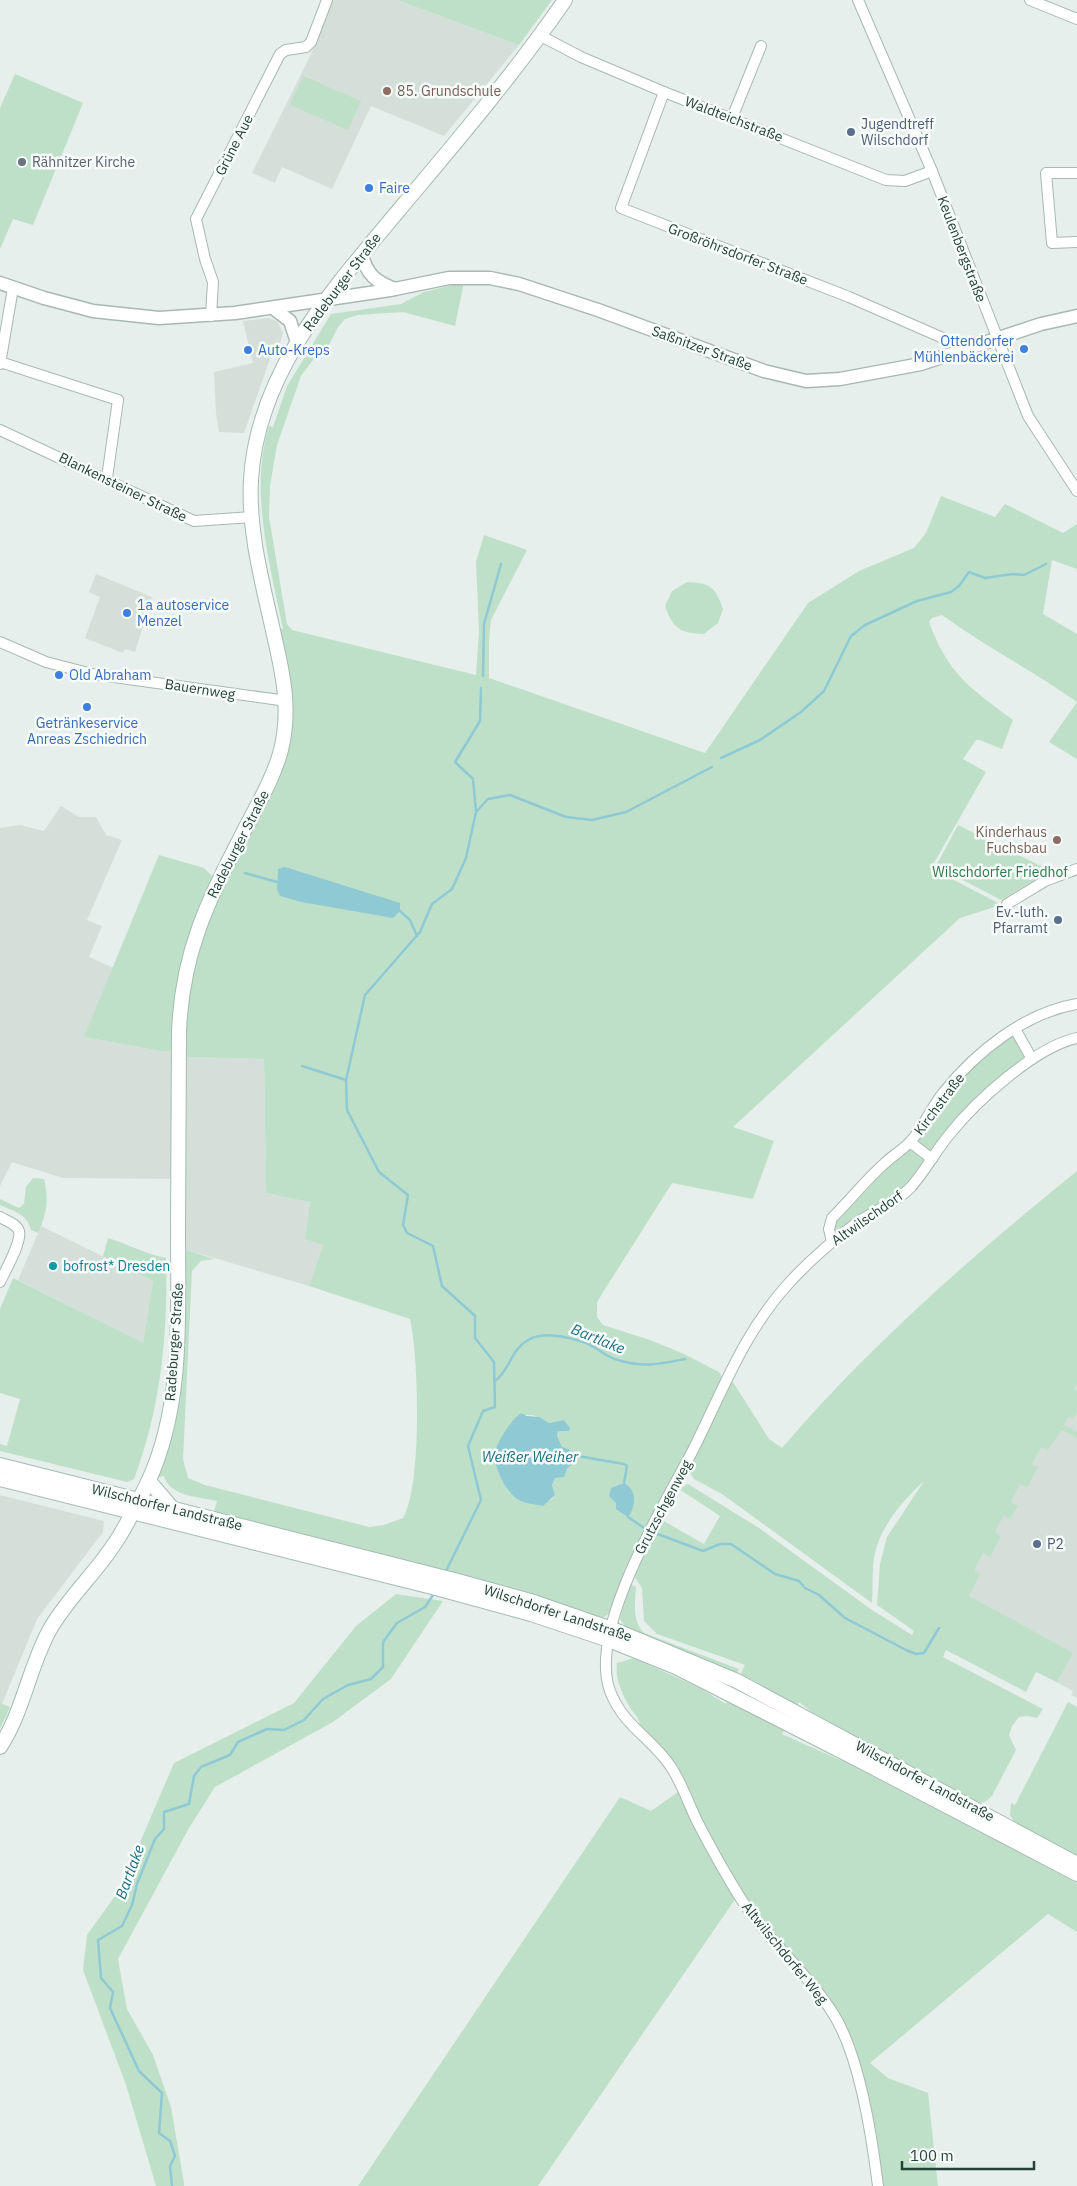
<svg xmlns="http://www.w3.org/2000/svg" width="1077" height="2186" font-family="'IBM Plex Sans',sans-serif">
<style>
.built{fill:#d4dfda}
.green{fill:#bfe0c8;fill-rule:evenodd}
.water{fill:#8ec9d4}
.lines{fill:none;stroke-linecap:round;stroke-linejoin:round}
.stream{stroke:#8ec9d4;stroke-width:2.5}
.minor-casing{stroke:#a8b8b2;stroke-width:12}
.tertiary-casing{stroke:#a8b8b2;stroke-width:15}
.secondary-casing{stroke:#a4bbb3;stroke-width:16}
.minor{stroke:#fff;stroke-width:10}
.tertiary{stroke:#fff;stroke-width:12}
.secondary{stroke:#fff;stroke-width:14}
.education-dot{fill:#8d6e63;stroke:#f7fbf9;stroke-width:2}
.service-dot{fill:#5c6f8a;stroke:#f7fbf9;stroke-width:2}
.worship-dot{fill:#6b7280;stroke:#f7fbf9;stroke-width:2}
.shop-dot{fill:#3f7fe0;stroke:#f7fbf9;stroke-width:2}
.culture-dot{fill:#0f9aa8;stroke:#f7fbf9;stroke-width:2}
.labels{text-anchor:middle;stroke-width:5;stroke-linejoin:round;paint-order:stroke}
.education-label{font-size:14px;fill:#785e54;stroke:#f7fbf9;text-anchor:start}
.street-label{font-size:14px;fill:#24423a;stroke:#f7fbf9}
.service-label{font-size:14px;fill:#4e5e75;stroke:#f7fbf9;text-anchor:start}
.worship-label{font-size:14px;fill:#5b616d;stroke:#f7fbf9;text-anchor:start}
.shop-label{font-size:14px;fill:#366cbe;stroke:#f7fbf9;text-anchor:start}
.park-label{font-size:14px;fill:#2d7a4b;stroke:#f7fbf9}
.culture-label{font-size:14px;fill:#0d838f;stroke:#f7fbf9;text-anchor:start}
.water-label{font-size:15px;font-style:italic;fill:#1c6f80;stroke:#f7fbf9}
</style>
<rect width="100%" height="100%" fill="#e6efeb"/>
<g class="built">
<polygon points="333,0 397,0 519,45 444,136 371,106 332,189 282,167 275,183 252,173 312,52"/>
<polygon points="268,318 277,321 283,333 280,344 270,359 244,433 219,432 216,413 214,372 253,363 243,321"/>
<polygon points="96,574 152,597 135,652 125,649 123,653 85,638 100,597 89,592"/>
<polygon points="61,806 79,817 96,817 106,835 122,840 87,920 102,926 89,957 114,968 85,1037 166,1052 174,1048 174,1179 63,1178 12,1162 0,1186 0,828 20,825 44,831"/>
<polygon points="184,1057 264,1059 266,1193 310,1201 305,1239 323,1244 309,1286 187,1250 183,1251"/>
<polygon points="41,1226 153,1281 143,1344 18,1280"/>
<polygon points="1077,1340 1077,1698 1071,1695 1073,1691 926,1612"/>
<polygon points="0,1495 104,1521 103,1532 37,1619 2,1704 0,1703"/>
</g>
<g class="green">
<polygon points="397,0 552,0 519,45"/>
<polygon points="15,74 83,103 33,225 13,219 0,249 0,108"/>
<polygon points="303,76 361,101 348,130 290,105"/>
<path d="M464,282l-9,44 -52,-14 -45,3 -13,4 -7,8 -9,18 -10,7 -18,24 -24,69 -7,41 -1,31 18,107 5,6 184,45 3,-44 -3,-69 8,-27 43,15 -36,70 -2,21v37l216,75 103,-150 51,-32 55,-23 12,-15 15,-37 54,21 10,-13 58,29 14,-9v45l-25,-9 -9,54 34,20v125l-28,-17 28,-40c-44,-31 -91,-55 -135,-87l-10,3 -3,4c19,52 41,66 84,98l-11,29 -22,-9h-4l-13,19 23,13 -55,96 67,35v3l-38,12 -227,209 41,14 -21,58 -81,-16 -75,119v15l6,8 47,15 32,13 37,19 3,5c-27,65 -64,124 -95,188 -7,15 -7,46 -25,53l-359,-96 -29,-11 3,-10c-18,-4 -48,-5 -53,-25l-5,1 24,-226 4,-1 27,9 -13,2 -9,10 -9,188 5,19 17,7 164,42 15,-2 19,-7c19,-31 16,-161 7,-199l-101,-33 14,-41 -18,-6 5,-37 -44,-9 -2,-134 -80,-2 2,-61 20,-77 76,-155 -4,-135h5c-13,-66 -34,-136 -14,-203l4,1 14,-41 44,-72 70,-10 23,-12zM518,1415h15l16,8 15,-3 6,8 -1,3h-11l-1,6 13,29 -10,11 -5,1 -3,7 3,10c-4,7 -12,8 -20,8 -30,2 -34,-29 -40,-51z"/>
<path d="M687,582c24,1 28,5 36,27l-5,14 -14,11c-24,-1 -31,-5 -39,-28l7,-15z"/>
<polygon points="958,825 1047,869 1048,872 1001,900 936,866"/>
<polygon points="159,855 204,868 214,878 174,1048 166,1052 84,1037"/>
<polygon points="1013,1035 1025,1059 943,1134 930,1154 915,1142 943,1097 984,1056"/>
<path d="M910,1147l17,12 -21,27 -69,48 -4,-7c9,-15 23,-25 35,-38 13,-15 27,-28 42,-42z"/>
<path d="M1077,1171v212l-3,6 3,2v21l-4,7 -5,-2 -4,8 13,7v6l-15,-8 -14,20 -7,-3 -9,17 6,3 -11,21 -7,-4 -9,18 7,4 -8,13 -6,-4 -9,17 6,4 -11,21 -7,-4 -9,17 6,4 -11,22 104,57 -16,29 -21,-10 -10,20 -80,-42 -3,7 100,52 -6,9 -9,-2 -9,1 -7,9 -3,9 7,15 -23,44c-5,7 -9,9 -18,9l-163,-91 -13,-10 -17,32 67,30 228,119v49l-29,-18 -178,149 18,15 40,15 10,93h-55l-6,-48 -16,-68 -14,-36 -84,-109 -54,-85 -26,-63 -15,-23 -28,-26c0,-12 -7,-14 -12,-24 -7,-12 -13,-27 -11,-41l17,-5 66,30 26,16 19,-39 -88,-31 -13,-13 -2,-33 -8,-12 28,-56 42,24 16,-28 -41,-27 9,-5 71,44 113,82 40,25 2,-4 -37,-26 3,-41 7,-27 37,-56c-22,20 -46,48 -50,78 -2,14 -1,29 -2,44l-150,-109 -28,-15 -5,-8 42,-92 38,60 13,9c87,-102 190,-192 295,-277z"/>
<path d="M33,1178l11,1c5,20 3,35 -6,54l-7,-3c-3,-16 -18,-19 -31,-25v-6l19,9 5,-4 2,-17z"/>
<path d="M108,1238c20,6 37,16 58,20 2,76 -5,150 -32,221l-7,3 -127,-31v-7l7,2 13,-47 -20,-6v-84l13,-31 130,65 10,-62 -50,-25z"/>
<path d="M630,1584l6,3c-1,17 -4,33 8,46l95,36 -2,4 -46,-17 -66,-29 -5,-8z"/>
<polygon points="396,1594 443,1601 391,1679 333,1722 215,1787 189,1828 118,1959 127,2009 153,2055 171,2107 184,2183 184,2186 156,2186 126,2085 83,1970 87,1935 120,1889 174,1763 294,1703 356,1626"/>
<polygon points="1068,1702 1077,1707 1077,1858 1015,1823 1010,1815 1011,1803 1015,1805"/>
<polygon points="0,1703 10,1707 0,1729"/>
<polygon points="678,1792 736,1898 538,2186 358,2186 620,1797 651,1811"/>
</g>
<g class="water">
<polygon points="285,867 400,903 400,911 393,918 301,902 280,896 277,889 278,869"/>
<path d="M521,1413l6,3 12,1 10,6 15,-3 6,8 -1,3h-11l-1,5 5,11 8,3 2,14 -5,5 -3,8 -9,1 -3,7 3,10 -12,11c-8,-2 -18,-2 -26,-7 -10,-5 -26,-37 -22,-48 4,-12 16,-31 26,-38z"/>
<path d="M624,1483c14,8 12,23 4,34l-12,-8v-6l-7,-7 2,-8z"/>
</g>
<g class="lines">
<g class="stream">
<polyline points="483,676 484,624 501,564"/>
<polyline points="721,758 760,740 801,712 824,691 851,636 865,625 917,601 951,592 959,586 969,572 985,578 1012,574 1024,575 1046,564"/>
<polyline points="476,812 473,779 455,762 480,721 481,688"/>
<polyline points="245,873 277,882"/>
<polyline points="400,911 410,920 417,936"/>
<polyline points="302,1066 346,1080"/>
<path d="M495,1381c16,-12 15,-31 33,-41 16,-9 39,-3 56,2 12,4 21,15 34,18 25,8 42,4 67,-1"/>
<polyline points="572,1455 624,1464 627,1466 624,1483"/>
<polyline points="628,1517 644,1528"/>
<polyline points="655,1533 703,1551 720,1544 731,1544 775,1574 799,1581 805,1588 819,1595 845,1618 906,1650 916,1654 924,1653 939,1628"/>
<polyline points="446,1571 481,1500 468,1446 483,1411 495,1407 494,1362 475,1338 475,1316 442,1286 433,1246 407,1233 403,1225 408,1195 379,1172 347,1110 346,1080 365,995 420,932 432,904 452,889 466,858 476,812 488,799 510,795 566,817 592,820 626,812 712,767"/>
<polyline points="172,2186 170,2166 175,2156 170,2141 159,2133 162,2093 139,2071 110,2008 113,1992 101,1978 98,1940 122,1926 132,1905 137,1884 155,1839 164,1829 164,1812 189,1804 194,1776 201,1767 230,1755 238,1742 267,1729 284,1730 304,1720 323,1699 348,1685 371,1679 383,1667 383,1642 397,1623 425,1607 433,1595"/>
</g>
<defs>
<g id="minor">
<polyline points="858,0 932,171 1028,416 1077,491"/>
<polyline points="1030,0 1077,19"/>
<polyline points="539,35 581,57 664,92 886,180 905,181 932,171"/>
<polyline points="664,92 621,208 849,297 968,349"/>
<polyline points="732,118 761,46"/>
<polyline points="1077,173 1046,173 1052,243 1077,242"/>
<polyline points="211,316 213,282 205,259 196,219 280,54 286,50 306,47 311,42 327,0"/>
<polyline points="0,362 118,400 107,478"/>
<polyline points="0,364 13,288"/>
<polyline points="0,430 194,521 252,517"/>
<polyline points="0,642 46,662 92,674 287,701"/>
<polyline points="1007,904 1045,881 1077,869"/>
<polyline points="1015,1029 1032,1059"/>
<polyline points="910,1142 932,1159"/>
<path d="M0,1217c6,4 16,6 19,14 3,11 -14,40 -19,51"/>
<path d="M832,1242l-3,-13 3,-11c18,-18 34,-38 53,-55 8,-8 18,-13 26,-22 13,-15 20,-33 32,-48 33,-41 81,-80 134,-89"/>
<path d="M878,2186c-6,-49 -18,-129 -44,-171 -26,-42 -66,-74 -93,-116 -15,-24 -29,-49 -42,-74 -10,-19 -16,-40 -28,-58 -19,-29 -48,-41 -61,-76 -23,-63 55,-186 84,-243 29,-58 50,-116 95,-165 21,-23 44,-43 69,-61 17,-11 39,-20 53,-35 14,-16 24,-35 38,-52 26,-33 86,-88 128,-97"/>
</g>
<g id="tertiary">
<path d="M362,255c5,20 14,27 33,34"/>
<polyline points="0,283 44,298 93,311 159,318 235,313 390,290 449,278 490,278 519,284 598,310 764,371 806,381 840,379 921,364 1041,324 1077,316"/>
<polyline points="273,308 290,321 297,342"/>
</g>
<g id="secondary">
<polyline points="0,1465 458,1581 534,1602 612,1629 737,1681 1077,1864"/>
<polyline points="0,1479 432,1587 531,1614 609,1640 676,1667 853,1757 1077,1874"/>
<polyline points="149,1481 173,1509"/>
<path d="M0,1747c23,-35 29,-79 49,-116 17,-31 44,-55 64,-85 14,-20 24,-42 35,-64 36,-77 30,-169 30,-252 0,-66 1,-132 1,-198 3,-79 28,-129 63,-197 14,-28 31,-55 39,-85 10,-40 2,-76 -7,-115 -11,-50 -26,-103 -23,-155 6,-108 82,-191 148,-270 57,-68 116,-137 166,-210"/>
</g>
</defs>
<use href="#minor" class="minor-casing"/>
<use href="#tertiary" class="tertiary-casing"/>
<use href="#secondary" class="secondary-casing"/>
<use href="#minor" class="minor"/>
<use href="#tertiary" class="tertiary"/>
<use href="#secondary" class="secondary"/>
</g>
<g class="education-dot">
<circle cx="387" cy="91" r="5"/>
<circle cx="1057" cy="840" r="5"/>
</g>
<g class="service-dot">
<circle cx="851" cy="132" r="5"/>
<circle cx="1058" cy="920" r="5"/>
<circle cx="1037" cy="1544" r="5"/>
</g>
<circle class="worship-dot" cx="22" cy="162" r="5"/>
<g class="shop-dot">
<circle cx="369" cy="188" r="5"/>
<circle cx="1024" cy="349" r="5"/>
<circle cx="248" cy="350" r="5"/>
<circle cx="127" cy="613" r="5"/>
<circle cx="59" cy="675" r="5"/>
<circle cx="87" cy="707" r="5"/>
</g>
<circle class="culture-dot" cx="53" cy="1266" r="5"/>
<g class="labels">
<g class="education-label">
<text x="397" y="96">85. Grundschule</text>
<text x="1047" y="837" text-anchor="end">Kinderhaus<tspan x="1047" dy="16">Fuchsbau</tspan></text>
</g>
<g class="street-label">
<text transform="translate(734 119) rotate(21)" y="5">Waldteichstraße</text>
<text transform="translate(234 145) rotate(-63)" y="5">Grüne Aue</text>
<text transform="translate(962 249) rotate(69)" y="5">Keulenbergstraße</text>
<text transform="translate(738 254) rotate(21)" y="5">Großröhrsdorfer Straße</text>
<text transform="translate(342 282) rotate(-53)" y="5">Radeburger Straße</text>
<text transform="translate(702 348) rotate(20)" y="5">Saßnitzer Straße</text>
<text transform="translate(123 487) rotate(26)" y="5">Blankensteiner Straße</text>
<text transform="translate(200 689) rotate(9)" y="5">Bauernweg</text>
<text transform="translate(238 844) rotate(-63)" y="5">Radeburger Straße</text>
<text transform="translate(939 1104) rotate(-53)" y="5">Kirchstraße</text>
<text transform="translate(867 1218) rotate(-35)" y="5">Altwilschdorf</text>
<text transform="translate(174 1342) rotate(-86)" y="5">Radeburger Straße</text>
<text transform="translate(167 1507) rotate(14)" y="5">Wilschdorfer Landstraße</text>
<text transform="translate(663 1507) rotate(-62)" y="5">Grutzschgenweg</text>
<text transform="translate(558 1613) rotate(18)" y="5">Wilschdorfer Landstraße</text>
<text transform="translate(925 1781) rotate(28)" y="5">Wilschdorfer Landstraße</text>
<text transform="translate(785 1953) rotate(51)" y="5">Altwilschdorfer Weg</text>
</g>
<g class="service-label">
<text x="861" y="129">Jugendtreff<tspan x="861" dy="16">Wilschdorf</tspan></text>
<text x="1048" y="917" text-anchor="end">Ev.-luth.<tspan x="1048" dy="16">Pfarramt</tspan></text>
<text x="1047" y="1549">P2</text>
</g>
<g class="worship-label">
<text x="32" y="167">Rähnitzer Kirche</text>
</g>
<g class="shop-label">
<text x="379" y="193">Faire</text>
<text x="1014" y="346" text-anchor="end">Ottendorfer<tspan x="1014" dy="16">Mühlenbäckerei</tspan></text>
<text x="258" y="355">Auto-Kreps</text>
<text x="137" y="610">1a autoservice<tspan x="137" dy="16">Menzel</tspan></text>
<text x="69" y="680">Old Abraham</text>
<text x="87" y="728" text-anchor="middle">Getränkeservice<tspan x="87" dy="16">Anreas Zschiedrich</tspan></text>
</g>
<g class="park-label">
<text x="1000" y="877">Wilschdorfer Friedhof</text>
</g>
<g class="culture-label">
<text x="63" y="1271">bofrost* Dresden</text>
</g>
<g class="water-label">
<text transform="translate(598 1339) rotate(22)" y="5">Bartlake</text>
<text x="530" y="1462">Weißer Weiher</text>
<text transform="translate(130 1872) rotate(-70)" y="5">Bartlake</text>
</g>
</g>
<path d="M902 2161v8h132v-8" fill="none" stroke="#24423a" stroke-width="2.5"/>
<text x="910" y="2161" font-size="15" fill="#24423a" stroke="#f7fbf9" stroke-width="4" paint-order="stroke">100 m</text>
</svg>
